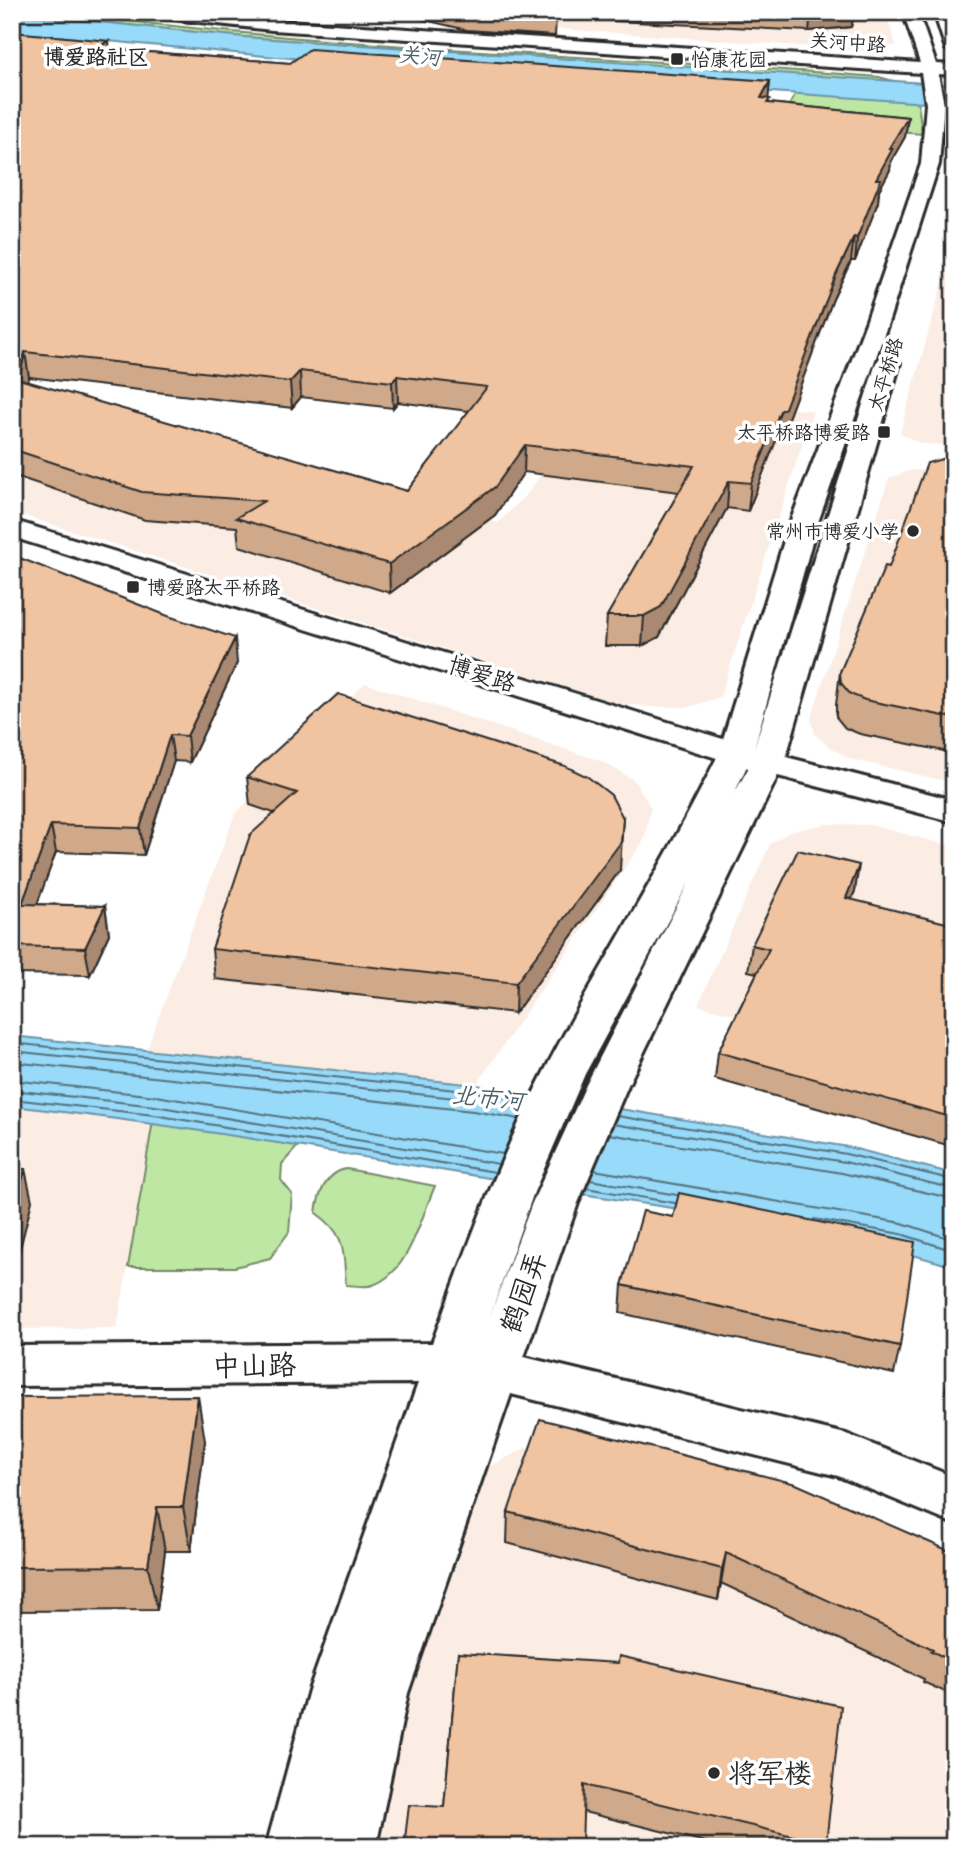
<svg xmlns="http://www.w3.org/2000/svg" width="966" height="1859" font-family="Itim,'LXGW WenKai TC',sans-serif">
<style>
.built{fill:#fbede3}
.green{fill:#bee7a3;stroke:#748967;stroke-width:2}
.water{fill:#97daf9;stroke:#6c94a7;stroke-width:2}
.lines{fill:none;stroke-linecap:round;stroke-linejoin:round}
.shore{stroke:#56717d;stroke-width:2}
.minor-casing{stroke:#2b2b2b;stroke-width:6}
.major-casing{stroke:#2b2b2b;stroke-width:6}
.minor{fill:#fff;fill-rule:evenodd}
.major{fill:#fff;fill-rule:evenodd}
.wall{fill:#cfa98a;stroke:#2b2b2b;stroke-width:2;fill-rule:evenodd}
.shaded-wall{fill:#a98971;stroke:#2b2b2b;stroke-width:2}
.building{fill:#f1c4a1;stroke:#2b2b2b;stroke-width:2;fill-rule:evenodd}
.poi-dot{fill:#2b2b2b;stroke:#fff;stroke-width:2.5}
.labels{text-anchor:middle;stroke-width:7;stroke-linejoin:round;paint-order:stroke}
.far-street-label{font-size:19px;fill:#2b2b2b;stroke:#fff}
.far-poi-label{font-size:19px;fill:#2b2b2b;stroke:#fff;text-anchor:start}
.far-water-label{font-size:21px;font-style:italic;fill:#4b6069;stroke:#fff}
.far-quarter-label{font-size:21px;font-weight:bold;fill:#2b2b2b;stroke:#fff}
.street-label{font-size:23px;fill:#2b2b2b;stroke:#fff}
.water-label{font-size:24px;font-style:italic;fill:#4b6069;stroke:#fff}
.near-street-label{font-size:28px;fill:#2b2b2b;stroke:#fff}
.near-poi-label{font-size:28px;fill:#2b2b2b;stroke:#fff;text-anchor:start}
</style>
<rect width="100%" height="100%" fill="#fff"/>
<filter id="ink" filterUnits="userSpaceOnUse"><feTurbulence type="fractalNoise" baseFrequency=".0143" numOctaves="2"/><feDisplacementMap in="SourceGraphic" scale="14" xChannelSelector="R" yChannelSelector="G"/><feConvolveMatrix kernelMatrix="1 2 1 2 8 2 1 2 1" color-interpolation-filters="sRGB"/></filter>
<g filter="url(#ink)">
<g class="built">
<polygon points="321,12 885,12 896,45 869,51"/>
<polygon points="954,242 954,445 921,444 900,433"/>
<polygon points="12,382 498,523 529,492 599,387 813,411 720,697 689,707 649,707 617,703 12,512"/>
<polygon points="912,470 954,471 954,783 850,759 829,747 815,734 811,719 889,478"/>
<polygon points="365,683 601,761 634,780 651,808 644,840 476,1085 146,1051 235,814"/>
<polygon points="826,824 871,825 954,847 954,1073 698,1005 770,844 791,831"/>
<polygon points="12,1106 153,1121 117,1328 12,1329"/>
<polygon points="550,1435 954,1570 954,1847 369,1847 401,1691 487,1468"/>
</g>
<g class="green">
<path d="M57,12c272,37 548,43 822,65l18,5 -653,-45 -232,-24z"/>
<polygon points="796,93 918,102 922,134 779,123"/>
<polygon points="153,1121 298,1146 282,1164 281,1180 292,1194 289,1232 270,1258 235,1267 128,1267"/>
<path d="M347,1169l88,17c-14,31 -26,87 -62,99 -8,3 -19,0 -27,0 -3,-35 1,-50 -30,-72 2,-19 11,-42 31,-44z"/>
</g>
<g class="water">
<polygon points="12,13 244,37 954,85 954,105 276,57 12,32"/>
<path d="M12,1036l464,49 372,62 106,27v93c-120,-38 -259,-54 -383,-75 -186,-31 -371,-65 -559,-86z"/>
</g>
<g class="lines">
<g class="shore">
<polyline points="12,1043 475,1092 528,1101"/>
<polyline points="12,1051 474,1100 524,1109"/>
<polyline points="12,1062 473,1111 519,1119"/>
<polyline points="12,1080 156,1096 503,1154"/>
<polyline points="12,1090 155,1106 499,1164"/>
<polyline points="12,1099 154,1115 495,1172"/>
<polyline points="617,1116 846,1154 954,1180"/>
<polyline points="613,1124 845,1162 954,1189"/>
<polyline points="609,1134 842,1173 954,1199"/>
<polyline points="594,1170 902,1223 954,1240"/>
<polyline points="590,1180 677,1195"/>
<polyline points="586,1188 675,1203"/>
<polyline points="814,1219 901,1234 954,1251"/>
</g>
<defs>
<path id="minor" d="M736,743l12,3 5,7 -19,41 21,-38 12,-3 12,3 5,7 -156,322 -50,118 -54,154 322,77 108,43v47l-116,-48 -327,-82 -103,299 -32,154h-110l43,-157 109,-307 -406,3v-40l420,-3c34,-91 66,-183 111,-269 56,-109 123,-211 176,-321l5,-7zM689,882l-103,203 -54,118 -42,113 44,-124 51,-118z"/>
<g id="major">
<polygon points="147,12 198,12 272,20 920,63 903,12 918,12 936,64 954,65 954,75 938,74 944,104 939,164 889,320 816,528 754,748 876,363 880,358 896,358 900,363 786,757 954,800 954,822 755,770 12,537 12,520 723,739 788,528 867,320 921,164 926,104 921,73 272,30 154,17"/>
<polygon points="934,12 949,12 954,26 954,54 946,49"/>
</g>
</defs>
<use href="#minor" class="minor-casing"/>
<use href="#major" class="major-casing"/>
<use href="#minor" class="minor"/>
<use href="#major" class="major"/>
</g>
<g class="wall">
<polygon points="391,12 855,12 851,27 809,31 556,18 555,36 467,30"/>
<path d="M12,32l98,17 180,14 480,18 -2,18 1,4 139,14 -3,20 -14,24 -1,9 -11,20 -1,12 -23,59h-4l-18,38 -51,135 -5,4 -29,73 -21,-3 -68,129 -17,9h-37l2,-30 72,-124 -155,-20 -29,43 -105,78 -151,-47 -2,-19 -92,-7 -133,-45zM29,377l263,31 9,-11 92,11 5,-6 71,9 -62,80 -379,-109z"/>
<polygon points="954,309 954,357 948,344"/>
<polygon points="954,456 954,753 860,734 845,728 836,717 836,705 840,672 889,567"/>
<polygon points="12,555 237,663 190,762 174,761 144,855 56,852 37,904 105,906 109,934 90,975 12,974"/>
<polygon points="247,777 620,870 515,1013 215,979 212,949 274,813 250,805"/>
<polygon points="855,891 851,900 954,925 954,1147 715,1079 718,1052 757,973 748,971 752,945"/>
<polygon points="622,1285 900,1346 894,1374 620,1313"/>
<polygon points="954,1358 954,1395 945,1391"/>
<polygon points="12,1397 205,1441 191,1551 165,1551 157,1610 12,1611"/>
<polygon points="508,1512 954,1553 954,1696 923,1682 924,1679 721,1583 718,1600 507,1543"/>
<polygon points="458,1653 826,1844 825,1847 726,1847 584,1812 444,1807"/>
</g>
<g class="shaded-wall">
<polygon points="811,12 855,12 851,27 809,31"/>
<polygon points="109,41 111,60 95,48"/>
<polygon points="770,81 768,101 761,98"/>
<polygon points="908,117 905,137 891,161 890,170 879,190 878,202 855,261 857,238 876,179 889,148"/>
<polygon points="854,237 851,261 833,299 782,434 777,438 748,511 751,483 836,275"/>
<polygon points="25,352 29,377 23,405 19,379"/>
<polygon points="300,371 301,397 292,408 290,382"/>
<polygon points="397,376 398,402 393,408 392,382"/>
<polygon points="525,445 524,472 495,515 390,593 389,564"/>
<polygon points="729,481 727,508 659,637 642,646 644,616"/>
<polygon points="235,638 237,663 190,762 187,736"/>
<polygon points="170,735 174,761 144,855 140,828"/>
<polygon points="623,818 620,870 515,1013 516,983"/>
<polygon points="51,825 56,852 27,932 22,904"/>
<polygon points="859,865 855,891 841,924 846,898"/>
<polygon points="105,906 109,934 90,975 85,948"/>
<polygon points="25,1169 32,1201 14,1273 12,1266 12,1217"/>
<polygon points="198,1396 205,1441 191,1551 183,1507"/>
<polygon points="157,1507 165,1551 157,1610 148,1566"/>
<polygon points="726,1553 721,1583 718,1600 722,1569"/>
</g>
<g class="building">
<polygon points="507,12 555,12 555,15"/>
<path d="M12,32l97,9 -14,7 195,15 20,-14 460,32 -9,17 9,1 -3,4 141,14 -19,31h4l-17,31h5l-24,59 -3,-1 -18,38 -51,133 -5,3 -29,72 -22,-2 -68,126 -17,9h-37l87,-150 -169,-21 -30,42 -106,77 -153,-46 28,-17 -122,-9 -130,-43zM25,352l265,30 10,-11 92,11 5,-6 90,11 -80,104 -388,-112z"/>
<polygon points="954,456 954,718 865,700 850,694 841,683 840,672 885,566 889,567 927,463"/>
<polygon points="12,555 168,616 235,638 187,736 170,735 140,828 51,825 22,904 105,906 85,948 12,946"/>
<polygon points="338,694 565,766 588,777 611,795 623,818 621,842 516,983 212,949 250,835 297,793 247,777"/>
<polygon points="798,850 859,865 846,898 954,925 954,1118 718,1052 769,949 752,945"/>
<polygon points="12,1169 25,1169 12,1217"/>
<polygon points="679,1193 915,1242 900,1346 622,1285 643,1211 673,1217"/>
<polygon points="198,1396 183,1507 157,1507 148,1566 12,1567 12,1397"/>
<polygon points="540,1419 796,1484 954,1553 954,1662 931,1651 933,1649 726,1553 722,1569 508,1512"/>
<polygon points="458,1653 618,1663 619,1656 841,1706 826,1844 584,1785 582,1847 404,1847 409,1805 444,1807"/>
</g>
</g>
<g class="poi-dot">
<rect x="670" y="52" width="14" height="14" rx="3.5"/>
<rect x="877" y="425" width="14" height="14" rx="3.5"/>
<circle cx="913" cy="531" r="7"/>
<rect x="126" y="580" width="14" height="14" rx="3.5"/>
<circle cx="714" cy="1773" r="7"/>
</g>
<g class="labels">
<g class="far-street-label">
<text transform="translate(848 42) rotate(4)" y="7">关河中路</text>
<text transform="translate(885 374) rotate(-73)" y="7">太平桥路</text>
</g>
<g class="far-poi-label">
<text x="691" y="66">怡康花园</text>
<text x="870" y="439" text-anchor="end">太平桥路博爱路</text>
<text x="899" y="538" text-anchor="end">常州市博爱小学</text>
<text x="147" y="594">博爱路太平桥路</text>
</g>
<g class="far-water-label">
<text transform="translate(420 56) rotate(5)" y="7">关河</text>
</g>
<g class="far-quarter-label">
<text x="96" y="64">博爱路社区</text>
</g>
<g class="street-label">
<text transform="translate(482 674) rotate(17)" y="8">博爱路</text>
</g>
<g class="water-label">
<text transform="translate(488 1098) rotate(6)" y="8">北市河</text>
</g>
<g class="near-street-label">
<text transform="translate(523 1292) rotate(-70)" y="10">鹤园弄</text>
<text transform="translate(254 1365) rotate(-1)" y="10">中山路</text>
</g>
<g class="near-poi-label">
<text x="728" y="1783">将军楼</text>
</g>
</g>
<rect width="966" height="1859" fill="none" stroke="#fff" stroke-width="42"/>
<rect x="21" y="21" width="924" height="1817" fill="none" stroke="#2b2b2b" stroke-width="2.5" filter="url(#ink)"/>
</svg>
